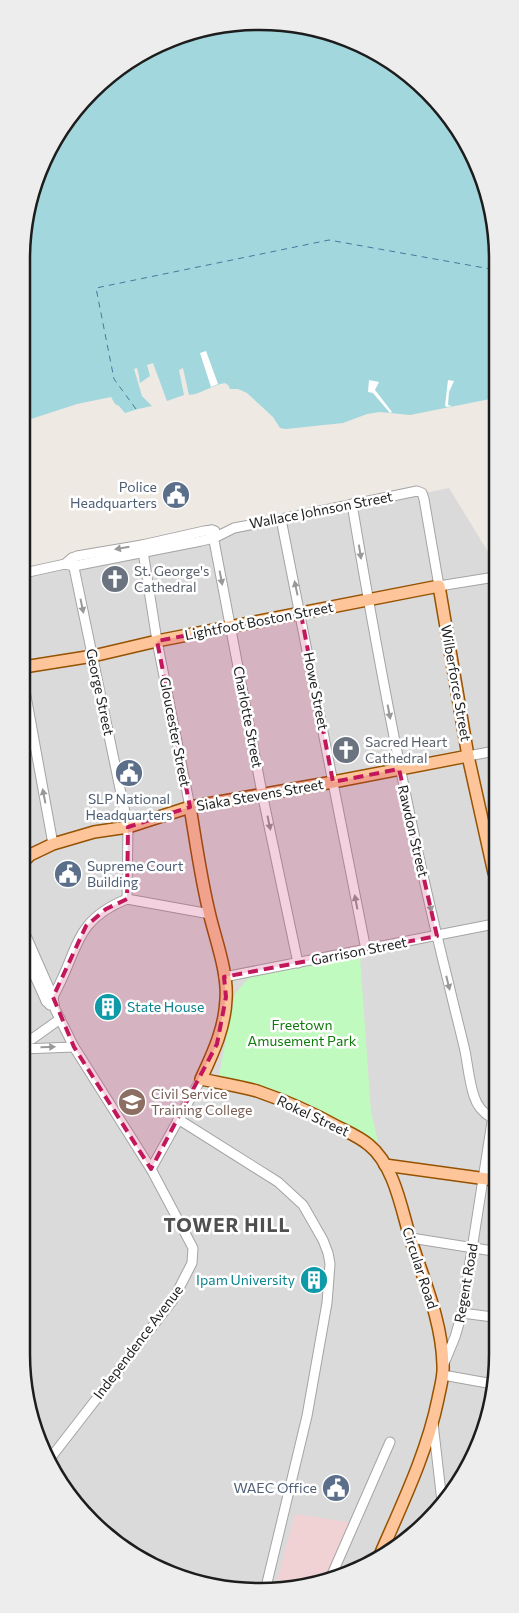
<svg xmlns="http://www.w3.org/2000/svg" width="519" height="1613" font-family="Commissioner,sans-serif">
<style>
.residential{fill:#dbdada}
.commercial{fill:#f0d1d4}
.park{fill:#c1fabe}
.water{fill:#a2d7dd}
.pier{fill:#fff}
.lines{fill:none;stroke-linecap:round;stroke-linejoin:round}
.ferry{stroke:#427c9d;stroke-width:1;stroke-dasharray:6 5;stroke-linecap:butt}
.minor-casing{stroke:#a4a4a4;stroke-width:11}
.major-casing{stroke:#965200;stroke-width:14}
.minor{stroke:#fff;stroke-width:9}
.major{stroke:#fdc599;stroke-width:11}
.oneway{fill:#999}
.marked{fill:#c2185b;fill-opacity:0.2;stroke:#c2185b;stroke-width:4;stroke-dasharray:10 6;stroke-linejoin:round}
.labels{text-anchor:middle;stroke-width:5;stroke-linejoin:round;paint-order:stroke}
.service-label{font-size:14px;fill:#4e5e75;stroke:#fff;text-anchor:end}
.street-label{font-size:14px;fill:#1d1d1d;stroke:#fff}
.worship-label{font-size:14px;fill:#5b616d;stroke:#fff;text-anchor:start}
.culture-label{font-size:14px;fill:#0d838f;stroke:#fff;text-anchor:start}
.park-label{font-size:14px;fill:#0f7c0a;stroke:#fff}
.education-label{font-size:14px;fill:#785e54;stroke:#fff;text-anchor:start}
.district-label{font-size:19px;font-weight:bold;letter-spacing:1px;fill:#505050;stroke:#fff}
.rim{fill:none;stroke:#1d1d1d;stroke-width:2.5}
</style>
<rect width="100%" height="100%" fill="#eee9e3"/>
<polygon class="residential" points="449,488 495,563 493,1400 458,1486 404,1543 321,1584 229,1590 154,1567 81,1511 39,1444 21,1353 24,577"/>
<polygon class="commercial" points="295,1514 354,1523 332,1578 321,1584 313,1584 277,1580"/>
<path class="park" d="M360,957l11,155 7,30c-34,-19 -69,-40 -107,-52 -17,-5 -35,-7 -53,-9l17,-87 15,-18z"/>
<path class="water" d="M213,26h93l72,27 60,49 35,52 23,74 -1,170 -85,17 -30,-3 -13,2 -24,9 -57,6 -6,-1 -7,-11 -26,-24 -9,-4h-8l-2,-4 -3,-2c-13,2 -26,12 -36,12l-6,-27 -4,2 5,25 -17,6 -14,-38 -6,2 3,11 -10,7c-1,-7 -1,-8 -3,-15l-3,1 8,27 10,10 -14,3 -13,4 -6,-7 -4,-2 -4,-7 -34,7 -52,17 1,-208 36,-86 65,-66z"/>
<g class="pier">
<polygon points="206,351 218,384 211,387 200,353"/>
<polygon points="369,380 379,382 375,390 392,412 390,413 373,393 368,392"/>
<polygon points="448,380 454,381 449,392 448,405 452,406 447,407 445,406"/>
</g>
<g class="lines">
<polyline class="ferry" points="136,409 114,379 96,288 329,240 496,270"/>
<defs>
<g id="minor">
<path d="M352,504c27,162 57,322 97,481 5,22 11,44 16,66 3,15 4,30 9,45 3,10 9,17 18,22"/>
<polyline points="281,519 366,950"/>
<polyline points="212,530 262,793 298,963"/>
<polyline points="142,545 157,641 190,807"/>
<polyline points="72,558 128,827 127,899"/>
<polyline points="65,564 74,566 201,541 214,538 234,528 281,519 417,491 422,493 424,499 439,586 495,577"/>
<polyline points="24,573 65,564 72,558 77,556 142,545 204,531 212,530 215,531"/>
<polyline points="24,685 53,844"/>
<polyline points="468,756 495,751"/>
<polyline points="127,899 210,914"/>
<polyline points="23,929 53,997 55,1009 74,1047 151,1169 193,1248 192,1263 173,1300 49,1460"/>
<polyline points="23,950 46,1001 50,1005"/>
<polyline points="224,977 494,924"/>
<path d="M46,1001l7,-4 4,-8c22,-42 18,-69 70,-90"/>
<polyline points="23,1042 32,1039 60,1019"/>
<polyline points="22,1049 74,1047"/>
<polyline points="178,1119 278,1182 303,1205 323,1240 328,1253 330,1264 327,1303 307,1416 266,1587"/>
<polyline points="151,1169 201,1079"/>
<polyline points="411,1238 493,1251"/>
<polyline points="462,1313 493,1317"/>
<polyline points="443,1366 455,1337 462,1313 494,1109"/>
<polyline points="443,1375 493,1384"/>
<polyline points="433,1423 442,1502"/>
<polyline points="330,1579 390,1442"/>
</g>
<g id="major">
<polyline points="24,667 93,656 157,641 439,586 468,756 494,873"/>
<path d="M190,807c6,36 11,73 20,109 6,25 18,57 16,83 -1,29 -13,54 -25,80 19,4 38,7 56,12 29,10 56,22 83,37 10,5 21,10 29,17 24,19 32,61 40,89 13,43 33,85 34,131 1,11 -3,23 -5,34 -11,54 -36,105 -58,156"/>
<polyline points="23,862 30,855 53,844 94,832 128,827 190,807 333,782 468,756"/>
<polyline points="385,1165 494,1180"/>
</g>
</defs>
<use href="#minor" class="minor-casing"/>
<use href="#major" class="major-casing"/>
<use href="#minor" class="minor"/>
<use href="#major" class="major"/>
</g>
<defs><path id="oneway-solid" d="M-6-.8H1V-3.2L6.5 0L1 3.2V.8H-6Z" transform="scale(1.25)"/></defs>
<g class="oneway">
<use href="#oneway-solid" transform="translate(122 548) rotate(170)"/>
<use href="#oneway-solid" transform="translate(360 552) rotate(81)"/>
<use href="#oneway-solid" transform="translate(221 578) rotate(79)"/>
<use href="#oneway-solid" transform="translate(296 588) rotate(-102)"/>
<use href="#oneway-solid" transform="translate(82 606) rotate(78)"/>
<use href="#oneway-solid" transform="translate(389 712) rotate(79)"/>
<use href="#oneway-solid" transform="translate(44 796) rotate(-101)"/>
<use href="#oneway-solid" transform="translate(269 823) rotate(78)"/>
<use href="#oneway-solid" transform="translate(356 902) rotate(-101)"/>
<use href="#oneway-solid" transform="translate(430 905) rotate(77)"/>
<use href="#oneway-solid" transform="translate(448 983) rotate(76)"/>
<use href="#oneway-solid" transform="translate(48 1047) rotate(-2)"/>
</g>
<path class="marked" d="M301,614l32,168 66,-13 38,167 -213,41 2,20 -9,47 -66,125 -77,-122 -21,-50 33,-71 20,-17 21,-10 1,-72 62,-20 -33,-166z"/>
<defs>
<symbol id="civic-disc" viewBox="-11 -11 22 22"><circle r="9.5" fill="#5c6f8a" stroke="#fff"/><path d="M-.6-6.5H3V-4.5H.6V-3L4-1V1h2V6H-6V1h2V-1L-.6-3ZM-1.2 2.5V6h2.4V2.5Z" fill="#fff"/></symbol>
<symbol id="church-disc" viewBox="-11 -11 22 22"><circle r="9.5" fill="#6b7280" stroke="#fff"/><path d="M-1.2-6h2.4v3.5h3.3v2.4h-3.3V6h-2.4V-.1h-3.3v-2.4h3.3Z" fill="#fff"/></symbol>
<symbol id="building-disc" viewBox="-11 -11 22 22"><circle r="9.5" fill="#0f9aa8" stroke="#fff"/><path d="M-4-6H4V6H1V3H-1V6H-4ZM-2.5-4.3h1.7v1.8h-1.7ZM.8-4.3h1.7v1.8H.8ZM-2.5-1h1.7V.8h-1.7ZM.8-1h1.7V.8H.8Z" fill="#fff"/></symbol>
<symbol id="university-disc" viewBox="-11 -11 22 22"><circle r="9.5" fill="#8d6e63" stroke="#fff"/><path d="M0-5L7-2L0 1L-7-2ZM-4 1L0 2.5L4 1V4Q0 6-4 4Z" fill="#fff"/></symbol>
</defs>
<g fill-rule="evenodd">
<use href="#civic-disc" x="160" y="479" width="32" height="32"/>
<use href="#church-disc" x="99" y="563" width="32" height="32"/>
<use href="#church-disc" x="330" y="734" width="32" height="32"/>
<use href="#civic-disc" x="113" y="757" width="32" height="32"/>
<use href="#civic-disc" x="52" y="858" width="32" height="32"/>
<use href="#building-disc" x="92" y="991" width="32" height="32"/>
<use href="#university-disc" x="116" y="1086" width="32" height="32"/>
<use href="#building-disc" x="298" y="1264" width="32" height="32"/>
<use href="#civic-disc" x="320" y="1472" width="32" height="32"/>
</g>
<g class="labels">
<g class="service-label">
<text x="157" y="492">Police<tspan x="157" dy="16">Headquarters</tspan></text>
<text x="129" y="804" text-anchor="middle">SLP National<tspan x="129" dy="16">Headquarters</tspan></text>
<text x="87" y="871" text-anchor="start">Supreme Court<tspan x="87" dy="16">Building</tspan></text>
<text x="317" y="1493">WAEC Office</text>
</g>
<g class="street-label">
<text transform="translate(321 510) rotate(-11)" y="5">Wallace Johnson Street</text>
<text transform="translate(259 621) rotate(-11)" y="5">Lightfoot Boston Street</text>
<text transform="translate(456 683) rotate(80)" y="5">Wilberforce Street</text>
<text transform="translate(316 691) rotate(79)" y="5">Howe Street</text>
<text transform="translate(100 692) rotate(78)" y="5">George Street</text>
<text transform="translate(248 717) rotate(79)" y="5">Charlotte Street</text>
<text transform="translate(175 732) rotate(79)" y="5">Gloucester Street</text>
<text transform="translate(260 795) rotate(-10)" y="5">Siaka Stevens Street</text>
<text transform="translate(413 831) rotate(77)" y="5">Rawdon Street</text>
<text transform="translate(359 951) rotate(-11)" y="5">Garrison Street</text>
<text transform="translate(313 1116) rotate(25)" y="5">Rokel Street</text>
<text transform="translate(420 1268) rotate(72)" y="5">Circular Road</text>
<text transform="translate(466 1283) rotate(-80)" y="5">Regent Road</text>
<text transform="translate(138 1342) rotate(-53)" y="5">Independence Avenue</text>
</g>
<g class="worship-label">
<text x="134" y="576">St. George's<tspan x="134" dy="16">Cathedral</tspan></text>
<text x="365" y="747">Sacred Heart<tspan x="365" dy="16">Cathedral</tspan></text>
</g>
<g class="culture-label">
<text x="127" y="1012">State House</text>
<text x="295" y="1285" text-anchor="end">Ipam University</text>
</g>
<g class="park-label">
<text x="302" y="1030">Freetown<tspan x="302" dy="16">Amusement Park</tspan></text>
</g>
<g class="education-label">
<text x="151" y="1099">Civil Service<tspan x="151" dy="16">Training College</tspan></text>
</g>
<g class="district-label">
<text x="227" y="1232">TOWER HILL</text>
</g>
</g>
<path d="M0 0H519V1613H0ZM259 30H260A229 229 0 0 1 489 259V1354A229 229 0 0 1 260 1583H259A229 229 0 0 1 30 1354V259A229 229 0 0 1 259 30Z" fill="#ededed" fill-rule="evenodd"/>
<path class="rim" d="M259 30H260A229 229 0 0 1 489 259V1354A229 229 0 0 1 260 1583H259A229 229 0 0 1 30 1354V259A229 229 0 0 1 259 30Z"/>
</svg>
